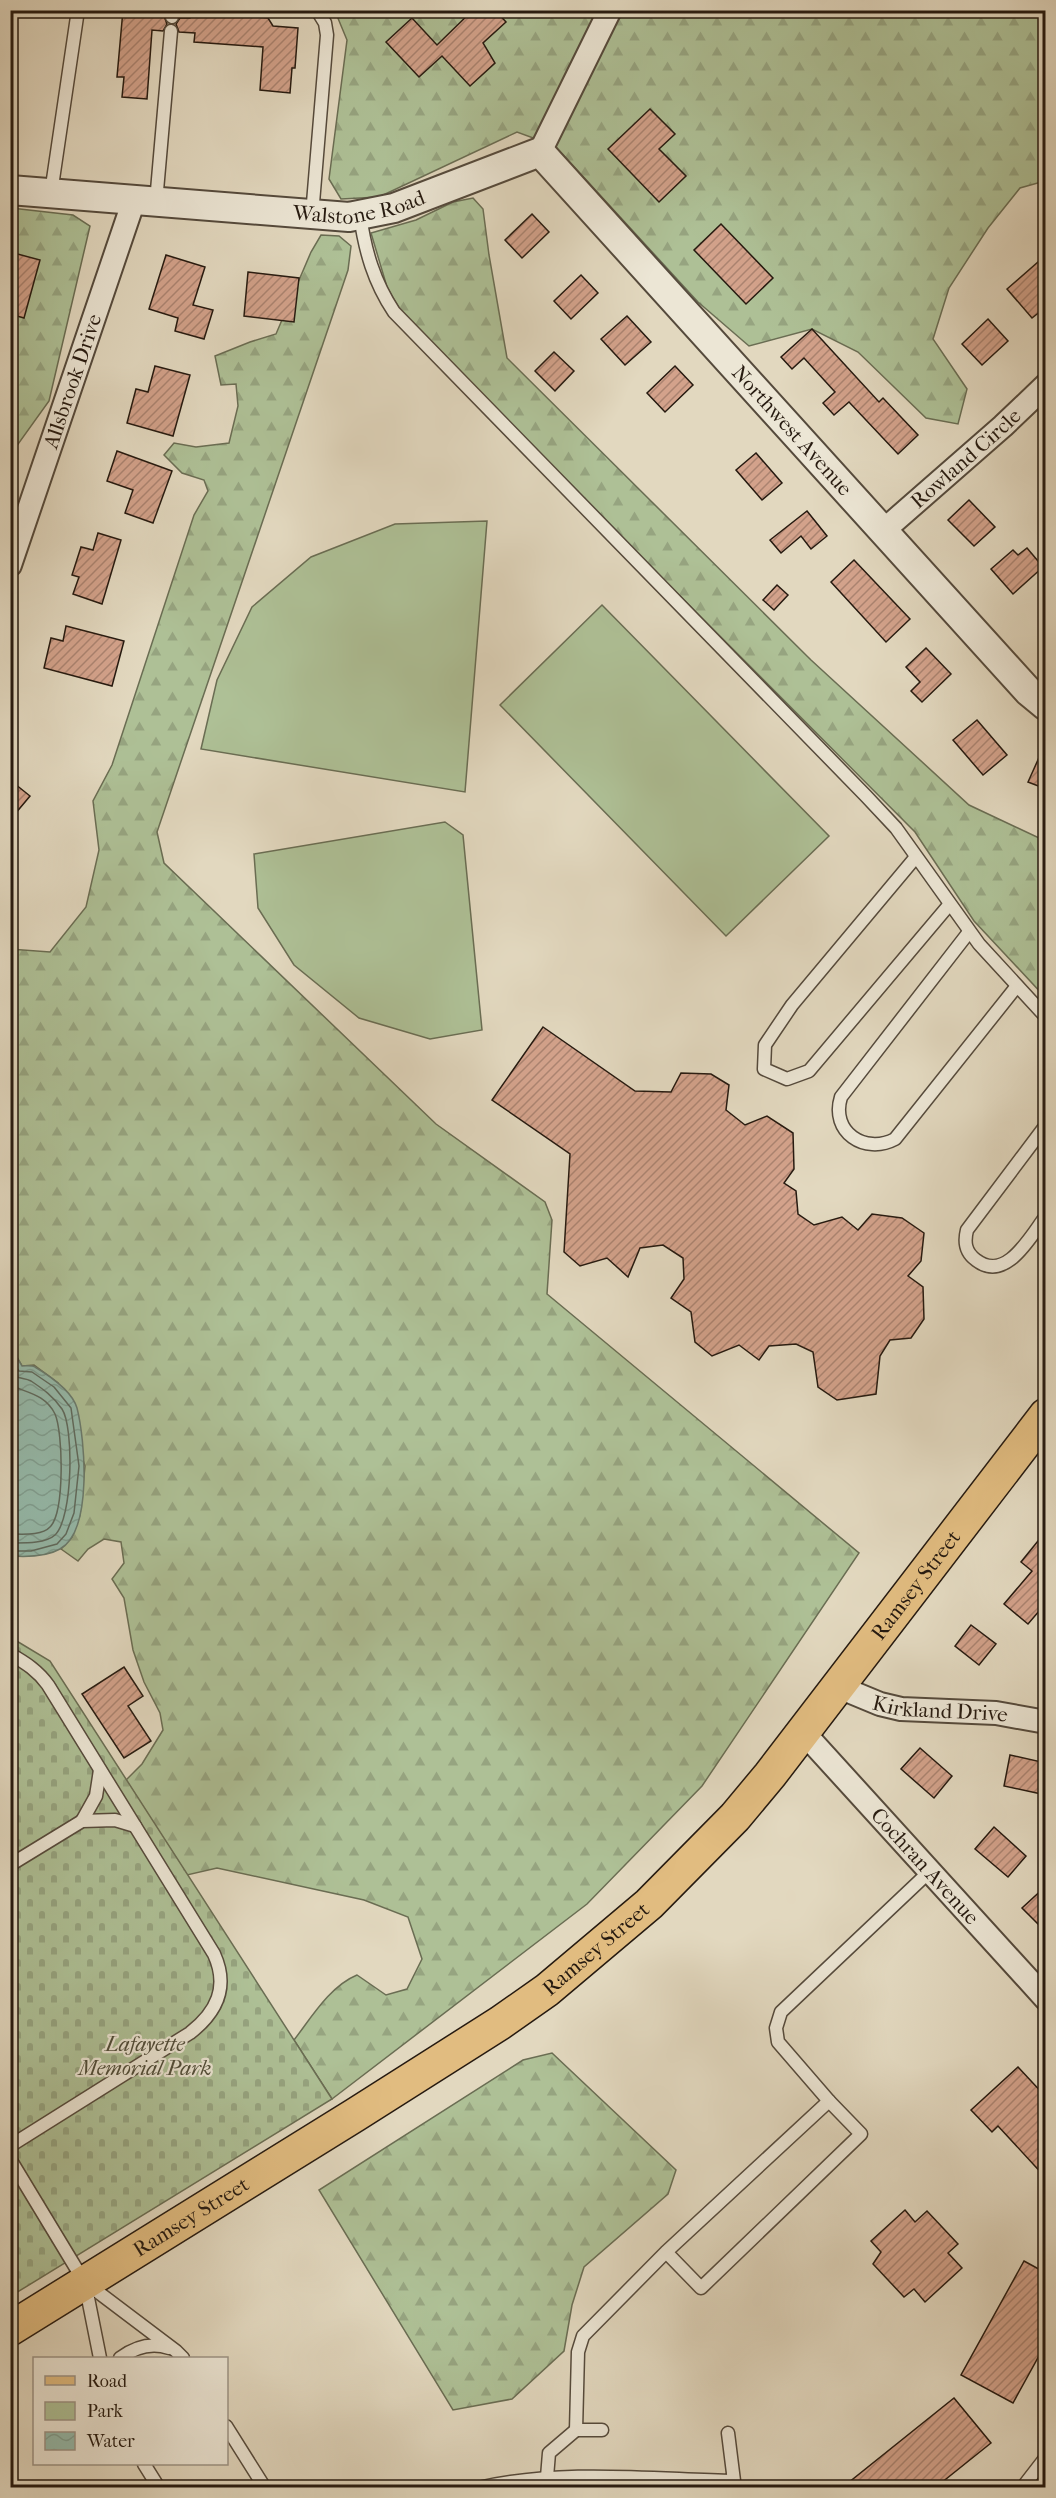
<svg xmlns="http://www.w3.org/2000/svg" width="1056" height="2498" font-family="'IM FELL French Canon',serif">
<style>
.forest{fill:url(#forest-firs);stroke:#6a6d53;stroke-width:1.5}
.cemetery{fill:url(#cemetery-stones);stroke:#6a6d53;stroke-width:1.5}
.park{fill:#aec096;stroke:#6a6d53;stroke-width:1.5}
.water{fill:url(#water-waves);stroke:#697b6e;stroke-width:1.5}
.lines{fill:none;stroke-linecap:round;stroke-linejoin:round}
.shore{stroke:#5e6a5e;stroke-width:1.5}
.building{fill:url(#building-hatch);stroke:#261a10;stroke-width:1.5}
.service-casing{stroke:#554a3c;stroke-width:15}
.minor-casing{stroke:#554a3c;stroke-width:26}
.tertiary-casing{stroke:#554a3c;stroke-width:32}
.primary-casing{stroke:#261a10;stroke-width:36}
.service{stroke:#ece6d5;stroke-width:12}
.minor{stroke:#ece6d5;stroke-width:22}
.tertiary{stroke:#ece6d5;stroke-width:28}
.primary{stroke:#e1bc80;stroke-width:33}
.labels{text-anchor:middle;stroke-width:4.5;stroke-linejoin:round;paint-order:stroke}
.street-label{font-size:21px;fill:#261a10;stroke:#ece6d5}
.park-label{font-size:21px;font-style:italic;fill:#4f4c38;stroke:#ece6d5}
</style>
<defs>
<pattern id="forest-firs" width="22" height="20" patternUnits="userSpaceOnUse" patternTransform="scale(1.5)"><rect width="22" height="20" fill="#aec096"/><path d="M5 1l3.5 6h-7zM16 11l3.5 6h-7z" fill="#96a480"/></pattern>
<pattern id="cemetery-stones" width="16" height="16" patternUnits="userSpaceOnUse" patternTransform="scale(1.5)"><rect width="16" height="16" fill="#aec096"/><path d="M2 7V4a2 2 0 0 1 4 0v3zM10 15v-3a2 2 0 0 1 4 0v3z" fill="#96a480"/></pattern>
<pattern id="water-waves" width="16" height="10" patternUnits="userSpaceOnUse" patternTransform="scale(1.5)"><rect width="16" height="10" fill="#95bbac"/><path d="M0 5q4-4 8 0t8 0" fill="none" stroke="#80a093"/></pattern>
<pattern id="building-hatch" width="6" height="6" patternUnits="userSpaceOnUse" patternTransform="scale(1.5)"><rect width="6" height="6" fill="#d3a28b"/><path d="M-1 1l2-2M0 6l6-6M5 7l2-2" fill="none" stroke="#ab8370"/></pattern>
</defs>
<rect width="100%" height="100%" fill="#e2d8bf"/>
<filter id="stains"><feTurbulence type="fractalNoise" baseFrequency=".00333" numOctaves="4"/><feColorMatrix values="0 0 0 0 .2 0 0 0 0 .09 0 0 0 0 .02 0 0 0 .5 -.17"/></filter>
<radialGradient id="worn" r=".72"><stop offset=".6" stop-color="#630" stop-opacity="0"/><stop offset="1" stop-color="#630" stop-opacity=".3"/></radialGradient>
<g class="forest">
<polygon points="335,11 1045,11 1045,181 1020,188 988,228 949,288 933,339 967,389 958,424 926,418 858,352 812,329 749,346 698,302 555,146 517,132 379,197 341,199 329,179 347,40"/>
<polygon points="473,198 483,209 489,255 507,358 811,660 969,805 1039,838 1045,838 1045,997 974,921 915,832 407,322 387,287 371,233 416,220 453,202"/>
<polygon points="11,208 73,215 90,226 49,401 11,454"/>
<path d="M321,235l18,1 12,10 -3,24 -191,562 7,31 272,261 109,78 7,18 -5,74 312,259 -157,233 -115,118 -255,195 -38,-59c17,-22 36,-54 63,-65l29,20 21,-6 15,-30 -14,-42 -44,-17 -147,-32 -30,7 -61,-95 16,-16 21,-34 -3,-17 -16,-31 -11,-32 -9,-52 -12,-19 12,-16 -3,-21 -17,-3 -16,10 -10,12 -17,-12 11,-12 8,-22 5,-49 -27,-83 -24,-18 -12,1 -7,-12 -5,-47v-358l40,3 36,-45 13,-57 -6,-49 19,-36 82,-250 14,-24 -4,-11 -22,-7 -18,-18 10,-12 22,4 33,-4 9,-37 -2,-22 -15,1 -6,-29 35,-14 26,-8 35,-82z"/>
<polygon points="552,2053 676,2170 668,2194 584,2267 572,2305 564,2351 512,2399 453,2410 319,2190 523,2060"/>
</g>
<polygon class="cemetery" points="10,1637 50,1661 332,2099 11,2296"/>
<g class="park">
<polygon points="487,521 465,792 201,749 217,680 252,607 311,557 395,524"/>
<polygon points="602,605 829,836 726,936 500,705"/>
<polygon points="445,822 463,835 482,1030 430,1039 359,1018 294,965 258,908 254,854"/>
</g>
<path class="water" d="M10,1307l5,47 7,12c5,0 10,-1 13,1 15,9 37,24 42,41 8,31 16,123 -17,141 -14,8 -34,8 -49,7z"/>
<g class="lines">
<g class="shore">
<polyline points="10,1358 19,1371 32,1372 54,1387 71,1408 79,1466 74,1513 66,1534 57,1544 31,1551 10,1551"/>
<path d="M10,1372c7,8 14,5 21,9 12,8 22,15 31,28 12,18 11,109 -7,126 -10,9 -31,8 -45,8"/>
<path d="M10,1385c17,8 35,9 45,29 8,18 10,98 -5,113 -8,9 -28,7 -40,7"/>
</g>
</g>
<g class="building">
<polygon points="123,10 156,10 155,15 164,16 167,24 163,31 152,30 147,99 122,97 124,77 117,77"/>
<polygon points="473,10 495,10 506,22 483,43 495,63 470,86 442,56 419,77 386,42 412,18 437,45"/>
<polygon points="195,11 268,18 273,26 298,28 295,68 292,68 290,93 260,90 263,47 194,42 195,33 179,32 176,24 180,18 190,18"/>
<polygon points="650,109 675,134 659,149 686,176 659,202 608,149"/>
<polygon points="532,214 549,232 522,258 505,240"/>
<polygon points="721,224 773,278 746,304 694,250"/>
<polygon points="10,252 40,260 24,318 10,314"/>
<polygon points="166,255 205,267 193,305 213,310 204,339 175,331 178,318 149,309"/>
<polygon points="1046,255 1046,307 1032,318 1007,289"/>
<polygon points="248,272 299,278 294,322 244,316"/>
<polygon points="581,275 598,293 571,319 554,301"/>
<polygon points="627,316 651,342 625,365 601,339"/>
<polygon points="988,319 1008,341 982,365 962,344"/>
<polygon points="812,329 879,402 883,398 918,435 898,454 849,402 834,415 823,403 835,392 804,358 792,369 781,357"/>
<polygon points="554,352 574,371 555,391 535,371"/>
<polygon points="155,366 190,375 173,436 127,423 136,389 148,392"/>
<polygon points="675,366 693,385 665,412 647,393"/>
<polygon points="117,451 172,471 153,523 125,513 133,490 107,481"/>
<polygon points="756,453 782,483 762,500 736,470"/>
<polygon points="969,500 995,527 974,546 948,520"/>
<polygon points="807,511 827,536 811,549 801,536 781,553 770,540"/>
<polygon points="98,533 121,540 102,604 73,594 79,577 72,575 81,547 93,550"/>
<polygon points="1027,548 1043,567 1013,594 991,569 1013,550 1018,555"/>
<polygon points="854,560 910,619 886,642 831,582"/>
<polygon points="777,585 788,595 774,610 763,600"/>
<polygon points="66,626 124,641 112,686 44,668 51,638 63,641"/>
<polygon points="926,648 951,674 922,702 911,691 920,682 906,667"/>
<polygon points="977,720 1007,755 983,775 953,740"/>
<polygon points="1046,742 1046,789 1028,782"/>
<polygon points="10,780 30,796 10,820"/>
<polygon points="543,1027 635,1091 671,1092 681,1073 711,1074 729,1085 726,1110 745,1125 767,1116 793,1133 794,1169 784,1183 796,1191 798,1214 814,1225 842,1217 858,1230 872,1214 902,1218 924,1233 921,1261 908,1276 923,1287 924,1319 911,1338 890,1340 880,1356 876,1394 837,1400 818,1387 813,1352 796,1344 769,1346 759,1360 739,1345 712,1356 695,1342 691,1312 671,1298 684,1279 683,1258 663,1245 640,1248 628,1277 607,1258 580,1266 564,1252 570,1154 492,1100"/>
<polygon points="1046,1531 1046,1603 1028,1624 1004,1604 1032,1571 1021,1562"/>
<polygon points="971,1625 996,1644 979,1665 955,1646"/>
<polygon points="124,1667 143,1696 128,1706 151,1741 124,1758 82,1694"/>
<polygon points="920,1748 952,1776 934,1798 901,1769"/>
<polygon points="1010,1755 1046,1763 1046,1795 1004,1786"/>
<polygon points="994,1827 1026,1856 1008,1877 975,1849"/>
<polygon points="1046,1886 1046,1932 1022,1908"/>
<polygon points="1018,2067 1046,2097 1046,2178 998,2126 992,2132 971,2110"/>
<polygon points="905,2210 915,2222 927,2211 958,2244 948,2253 962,2268 925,2302 914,2289 904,2297 873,2264 881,2252 871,2241"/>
<polygon points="1024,2261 1046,2273 1046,2343 1013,2403 961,2375"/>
<polygon points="954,2398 991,2443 936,2487 843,2487"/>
</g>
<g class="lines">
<defs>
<g id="service">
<polyline points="172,17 173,10"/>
<polyline points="51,193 78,10"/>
<polyline points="156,202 171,31"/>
<polyline points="312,215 327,35 325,23 317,10"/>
<path d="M360,215c5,36 14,67 34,97l472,484 30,32 83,116 67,73"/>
<polyline points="915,858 792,1005 765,1045 764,1069 787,1079 809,1071 949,905"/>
<path d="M969,932l-128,165c-11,35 24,58 54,42l122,-153"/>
<path d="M1046,1125l-79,105c-3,12 -2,22 9,30 30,23 54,-23 70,-44"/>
<path d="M10,1654c16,9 28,17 38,31l166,269c15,33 3,58 -24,79l-180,113"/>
<polyline points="82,1821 96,1796 100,1770"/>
<polyline points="10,1865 82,1821 115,1820 135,1826"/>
<polyline points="829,2101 778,2042 776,2028 781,2012 929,1872"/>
<polyline points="10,2159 85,2283 100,2358"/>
<polyline points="86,2283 176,2351 183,2358"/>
<path d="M120,2358c15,-11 31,-16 49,-10"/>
<polyline points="226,2426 265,2488"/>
<polyline points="602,2430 576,2430 578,2352 583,2336 666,2252 829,2101 861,2134 701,2288 666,2252"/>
<polyline points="144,2464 159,2488"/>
<polyline points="547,2477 549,2453 576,2430"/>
<path d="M478,2488c84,-19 171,-9 256,-7l-6,-48"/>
<polyline points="1022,2488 1046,2457"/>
</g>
<g id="minor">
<polyline points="540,152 610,10"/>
<path id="s1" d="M883,531l120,-105 43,-41"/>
<path id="s2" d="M10,565l124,-365"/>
<path id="s3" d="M839,1687l41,17 21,5 95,4 50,9"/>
<path id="s4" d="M804,1733l242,266"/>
</g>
<g id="tertiary">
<path id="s5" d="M10,190l339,27 45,-9 146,-56 489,540 17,14"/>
</g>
<g id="primary">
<path id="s6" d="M10,2329l345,-214 145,-92 47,-33 102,-86 86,-87 35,-42 276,-360"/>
</g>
</defs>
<use href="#service" class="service-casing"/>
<use href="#minor" class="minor-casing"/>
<use href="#tertiary" class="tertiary-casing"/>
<use href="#primary" class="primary-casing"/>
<use href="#service" class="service"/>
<use href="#minor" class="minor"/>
<use href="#tertiary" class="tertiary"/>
<use href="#primary" class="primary"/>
</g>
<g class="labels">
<g class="street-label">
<text dy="7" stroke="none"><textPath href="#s5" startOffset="351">Walstone Road</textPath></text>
<text dy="7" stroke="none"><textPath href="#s2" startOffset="194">Allsbrook Drive</textPath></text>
<text dy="7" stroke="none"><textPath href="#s5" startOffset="918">Northwest Avenue</textPath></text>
<text dy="7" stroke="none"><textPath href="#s1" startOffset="110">Rowland Circle</textPath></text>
<text dy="7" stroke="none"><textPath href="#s6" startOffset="1185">Ramsey Street</textPath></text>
<text dy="7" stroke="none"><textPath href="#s3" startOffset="105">Kirkland Drive</textPath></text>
<text dy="7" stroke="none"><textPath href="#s4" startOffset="180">Cochran Avenue</textPath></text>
<text dy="7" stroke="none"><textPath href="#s6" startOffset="699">Ramsey Street</textPath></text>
<text dy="7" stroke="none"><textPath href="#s6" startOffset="213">Ramsey Street</textPath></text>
</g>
<g class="park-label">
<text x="145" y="2051">Lafayette<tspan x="145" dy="24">Memorial Park</tspan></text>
</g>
</g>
<rect width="1056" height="2498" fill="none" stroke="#e2d8bf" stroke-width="36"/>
<rect x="12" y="12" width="1032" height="2474" fill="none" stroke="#261a10" stroke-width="3"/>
<rect x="18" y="18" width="1020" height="2462" fill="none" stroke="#261a10" stroke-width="1.5"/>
<rect x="33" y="2357" width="195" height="108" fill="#ece6d5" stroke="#9d9486" stroke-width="1.5"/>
<rect x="45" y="2376" width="30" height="9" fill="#e1bc80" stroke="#9d9486" stroke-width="1.5"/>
<text x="87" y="2387" font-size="18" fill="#261a10">Road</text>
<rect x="45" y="2402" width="30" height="18" fill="#aec096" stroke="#9d9486" stroke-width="1.5"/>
<text x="87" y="2417" font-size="18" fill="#261a10">Park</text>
<rect x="45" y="2432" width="30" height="18" fill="url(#water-waves)" stroke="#9d9486" stroke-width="1.5"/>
<text x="87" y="2447" font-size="18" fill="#261a10">Water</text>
<rect width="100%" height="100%" filter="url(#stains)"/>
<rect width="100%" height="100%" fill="url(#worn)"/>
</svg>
